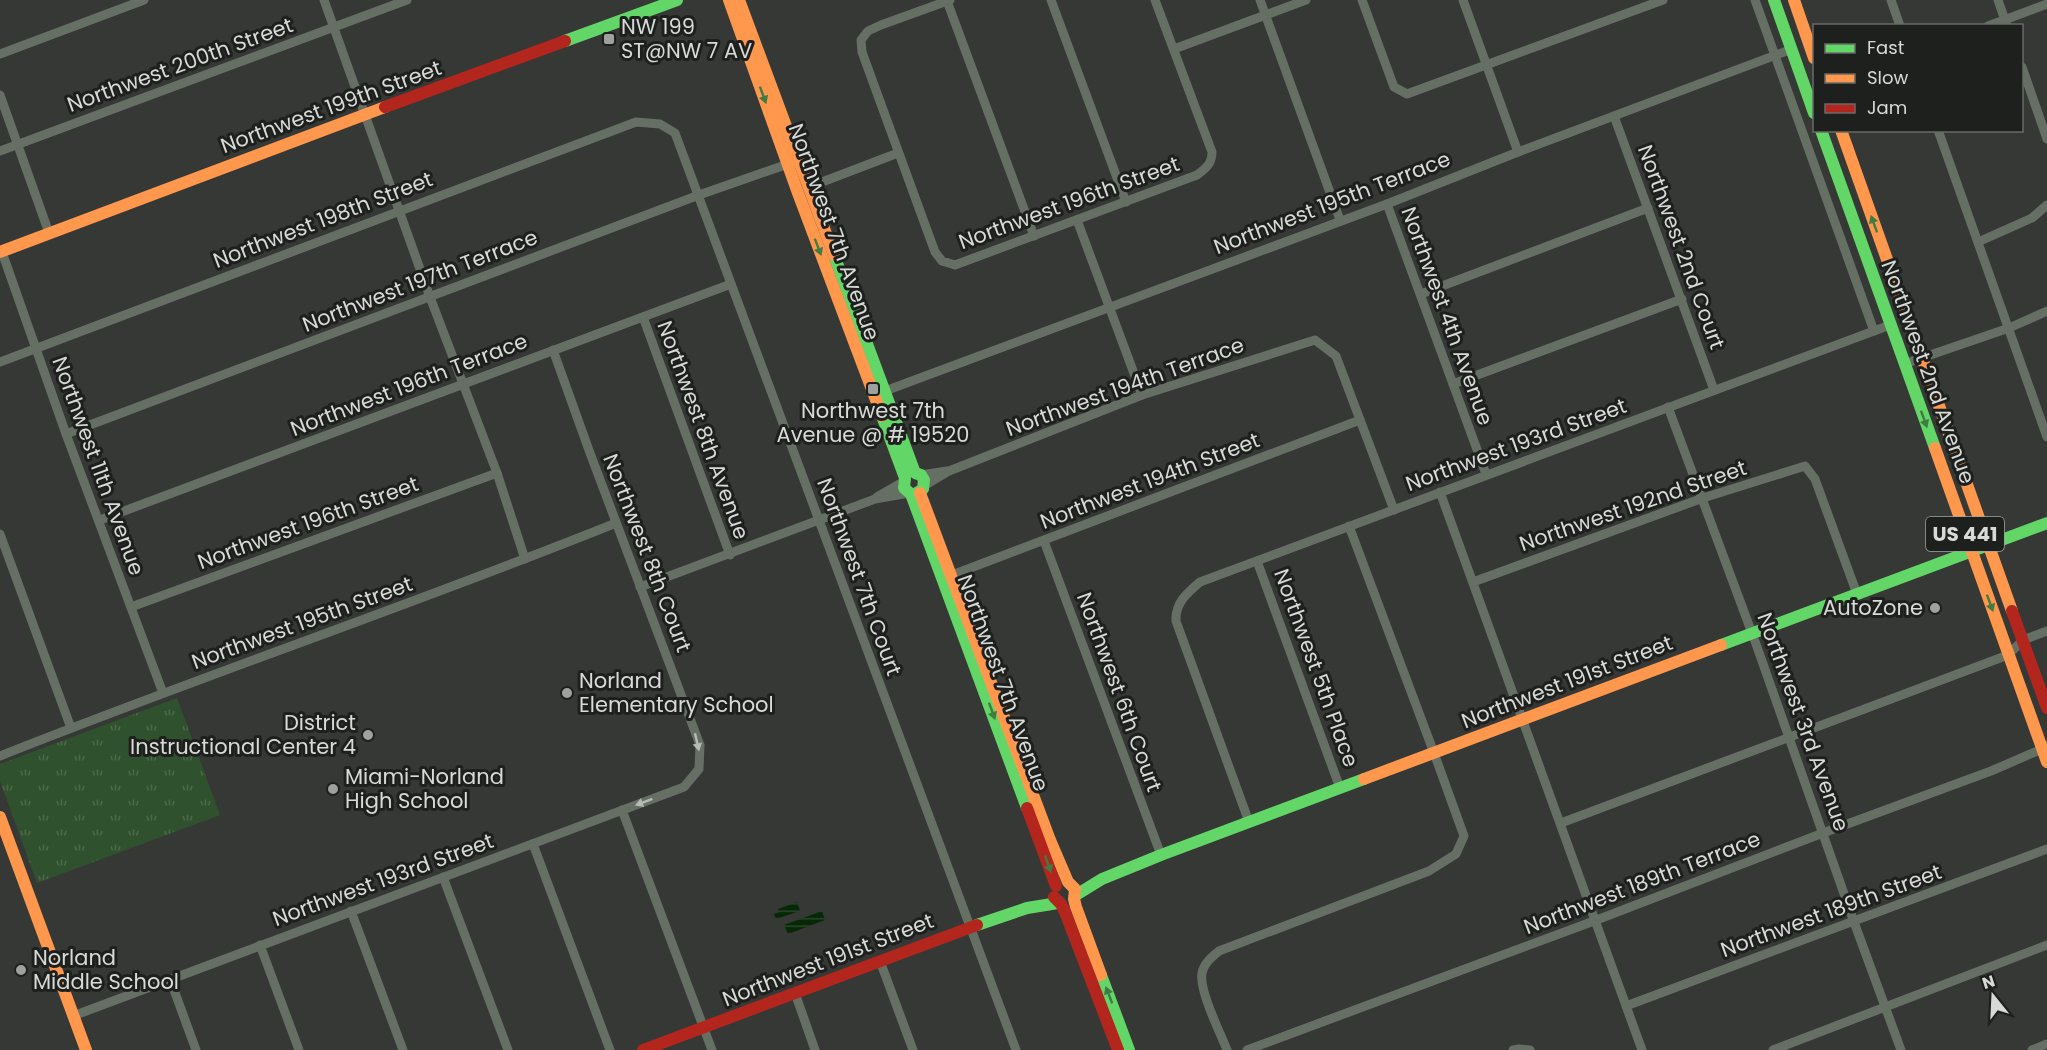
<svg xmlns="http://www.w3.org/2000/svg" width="2047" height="1050" font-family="Poppins,sans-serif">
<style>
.park{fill:url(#park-tufts)}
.water{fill:url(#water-rules)}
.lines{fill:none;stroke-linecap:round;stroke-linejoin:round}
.street{stroke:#656f64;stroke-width:9}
.fast{stroke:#63d668;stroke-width:12}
.slow{stroke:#ff974d;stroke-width:12}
.jam{stroke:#b3261e;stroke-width:12}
.oneway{fill:#407b43}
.oneway2{fill:#b5bab4}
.poi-dot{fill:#9fa19f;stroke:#1e201e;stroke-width:2}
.labels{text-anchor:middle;stroke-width:6;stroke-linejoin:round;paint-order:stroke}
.shield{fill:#1e201e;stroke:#a0a2a0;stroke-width:1.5}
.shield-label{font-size:20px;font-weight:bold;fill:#d7dad7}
.poi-label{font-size:21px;fill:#d7dad7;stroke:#1e201e;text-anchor:start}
.street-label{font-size:21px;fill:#d7dad7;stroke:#1e201e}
</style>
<defs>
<pattern id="park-tufts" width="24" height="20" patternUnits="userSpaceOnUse" patternTransform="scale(1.5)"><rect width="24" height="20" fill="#30512d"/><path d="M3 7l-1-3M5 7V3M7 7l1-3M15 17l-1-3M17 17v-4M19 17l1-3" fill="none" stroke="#4d694b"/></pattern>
<pattern id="water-rules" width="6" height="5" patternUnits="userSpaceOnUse" patternTransform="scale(1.5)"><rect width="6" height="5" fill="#062806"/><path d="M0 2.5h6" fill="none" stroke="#2a472a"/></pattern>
</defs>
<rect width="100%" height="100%" fill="#363836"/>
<polygon class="park" points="177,698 220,815 37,883 0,781 0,764"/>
<g class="water">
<polygon points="797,902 800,911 776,919 774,914 779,912 778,909"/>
<polygon points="822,911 825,920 788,934 784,925"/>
</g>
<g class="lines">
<g class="street">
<polyline points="324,0 430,297 497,473 525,559"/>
<path d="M950,0l-69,25 -13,6 -7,9 1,12 73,200 7,9 13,4 242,-90c9,-7 15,-11 15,-23l-57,-152"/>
<polyline points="1051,0 1126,202"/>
<polyline points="1260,0 1340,220"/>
<polyline points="1362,0 1394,87 1407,94 1663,0"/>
<polyline points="1463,0 1518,152"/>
<polyline points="1755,0 1874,331"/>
<polyline points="1891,0 1900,26"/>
<polyline points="1998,0 2007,26"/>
<polyline points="947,1 1034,236"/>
<polyline points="1988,26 2047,4"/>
<polyline points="1174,49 1306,0"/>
<polyline points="0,54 144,0"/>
<polyline points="2022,67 2047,139"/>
<polyline points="0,95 49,233"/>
<polyline points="1614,116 1714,390"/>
<polyline points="1938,130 2047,437"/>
<polyline points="0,151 407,0"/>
<polyline points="809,187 898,153"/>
<polyline points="1387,204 1486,474"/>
<polyline points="1077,220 1142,395"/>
<polyline points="1978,242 2032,218 2047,205"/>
<polyline points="2,252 66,434 163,693"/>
<polyline points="1421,294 1648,208"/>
<polyline points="643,317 730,555"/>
<polyline points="0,362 636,122 660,124 675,133 1016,1050"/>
<polyline points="1904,364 2009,328 2047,311"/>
<polyline points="1453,384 1682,299"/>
<polyline points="885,391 1387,204 1518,152 1792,49"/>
<polyline points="1668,407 1756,644 1854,922 1901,1050"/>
<polyline points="66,434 699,195 788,164"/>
<polyline points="921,475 947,471"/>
<polyline points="924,486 949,471 1142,395 1315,340 1336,356 1394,510"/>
<polyline points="1440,492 1642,1050"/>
<polyline points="877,497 903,482"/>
<polyline points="100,520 731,284"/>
<polyline points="0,534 71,728"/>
<polyline points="1044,541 1161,855"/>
<polyline points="1257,561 1340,788"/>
<polyline points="952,575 1360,420"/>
<polyline points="1473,582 1703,498 1805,466 1815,479 1857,594"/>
<polyline points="640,587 875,499 909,493"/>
<polyline points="131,607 497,473"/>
<path d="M0,756c204,-81 412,-151 616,-233"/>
<polyline points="622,810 712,1050"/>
<path d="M1249,822l-73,-201c-1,-18 11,-28 24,-39l690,-257"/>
<polyline points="1561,823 2008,655 2023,640 2047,631"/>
<polyline points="533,844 610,1050"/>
<polyline points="443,877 508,1050"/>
<polyline points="351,911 403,1050"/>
<polyline points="260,945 299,1050"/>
<polyline points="880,961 913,1050"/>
<polyline points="170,979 196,1050"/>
<polyline points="795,993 815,1050"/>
<polyline points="1626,1006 2047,849"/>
<polyline points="73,1016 684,787 699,769 700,745 590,453 553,350"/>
<path d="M1227,1050c-7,-18 -28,-59 -25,-77 2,-10 10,-16 17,-22l210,-80 27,-17 8,-18 -30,-83 -85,-227"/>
<polyline points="1247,1050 1594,921 1823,833 1991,771 2042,749 2045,745"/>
<polyline points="1513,1050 1519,1049 1530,1050"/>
<polyline points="1773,1050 2047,945"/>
<polyline points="2032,1050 2047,1044"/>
</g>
<g class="fast">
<polyline points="1774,0 1814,113"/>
<polyline points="565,41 677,0"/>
<polyline points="1821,130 1935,448"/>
<polyline points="834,255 915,473 921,475 924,480 923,489 915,494"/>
<polyline points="882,416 905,478 904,488 911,494 1027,808"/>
<polyline points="1721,645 2047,523"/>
<polyline points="1076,895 1102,879 1161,855 1364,779"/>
<polyline points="977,925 1027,908 1058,903"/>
<polyline points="1101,975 1129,1050"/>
</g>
<g class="slow">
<polyline points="729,0 798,193 882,416"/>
<polyline points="739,0 834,255"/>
<polyline points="1794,0 1814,58"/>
<polyline points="1841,130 2012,611"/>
<polyline points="0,252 385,107"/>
<polyline points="1935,448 2047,762"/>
<polyline points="920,493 1050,840 1068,882 1075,889 1074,899 1076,907 1101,975"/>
<polyline points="1364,779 1721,645"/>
<polyline points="0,817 86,1050"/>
</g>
<g class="jam">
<polyline points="385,107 565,41"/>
<polyline points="2012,611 2047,708"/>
<polyline points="1027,808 1056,886"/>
<polyline points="1054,897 1061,904 1065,912 1118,1050"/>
<polyline points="643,1050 977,925"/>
</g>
</g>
<defs><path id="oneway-solid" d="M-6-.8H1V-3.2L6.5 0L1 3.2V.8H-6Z" transform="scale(1.5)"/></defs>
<g class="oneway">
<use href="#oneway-solid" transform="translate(763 95) rotate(70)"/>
<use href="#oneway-solid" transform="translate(1874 224) rotate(-110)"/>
<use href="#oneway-solid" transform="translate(818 247) rotate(69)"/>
<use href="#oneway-solid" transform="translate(1924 419) rotate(70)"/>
<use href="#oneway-solid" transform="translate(1990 603) rotate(70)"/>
<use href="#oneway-solid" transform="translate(992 711) rotate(70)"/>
<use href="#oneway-solid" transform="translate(1048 864) rotate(71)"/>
<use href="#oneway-solid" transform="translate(1109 995) rotate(-111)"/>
</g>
<g class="oneway2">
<use href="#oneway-solid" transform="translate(697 742) rotate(77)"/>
<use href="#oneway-solid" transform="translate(644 802) rotate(159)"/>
</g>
<g class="poi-dot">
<rect x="603" y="33" width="12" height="12" rx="3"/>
<rect x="867" y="383" width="12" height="12" rx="3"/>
<circle cx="1935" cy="608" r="6"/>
<circle cx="567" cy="693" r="6"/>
<circle cx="368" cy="735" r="6"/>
<circle cx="333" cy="789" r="6"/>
<circle cx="21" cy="970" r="6"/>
</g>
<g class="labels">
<rect class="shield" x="1926" y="517" width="78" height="34" rx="4.5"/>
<g class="shield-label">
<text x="1965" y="541">US 441</text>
</g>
<g class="poi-label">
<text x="621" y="34">NW 199<tspan x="621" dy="24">ST@NW 7 AV</tspan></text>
<text x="873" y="418" text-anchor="middle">Northwest 7th<tspan x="873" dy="24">Avenue @ # 19520</tspan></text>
<text x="1923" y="615" text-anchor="end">AutoZone</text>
<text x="579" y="688">Norland<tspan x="579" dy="24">Elementary School</tspan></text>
<text x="356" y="730" text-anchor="end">District<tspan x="356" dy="24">Instructional Center 4</tspan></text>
<text x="345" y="784">Miami-Norland<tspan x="345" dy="24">High School</tspan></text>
<text x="33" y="965">Norland<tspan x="33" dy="24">Middle School</tspan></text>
</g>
<g class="street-label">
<text transform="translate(180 65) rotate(-20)" y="7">Northwest 200th Street</text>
<text transform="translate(331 107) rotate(-20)" y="7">Northwest 199th Street</text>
<text transform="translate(1069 203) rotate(-20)" y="7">Northwest 196th Street</text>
<text transform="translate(1332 203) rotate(-21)" y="7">Northwest 195th Terrace</text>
<text transform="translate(323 220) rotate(-21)" y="7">Northwest 198th Street</text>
<text transform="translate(834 232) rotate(70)" y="7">Northwest 7th Avenue</text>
<text transform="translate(1681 247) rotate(70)" y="7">Northwest 2nd Court</text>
<text transform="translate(420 281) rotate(-21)" y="7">Northwest 197th Terrace</text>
<text transform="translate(1447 316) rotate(70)" y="7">Northwest 4th Avenue</text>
<text transform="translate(1928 372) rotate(70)" y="7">Northwest 2nd Avenue</text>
<text transform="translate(409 385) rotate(-21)" y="7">Northwest 196th Terrace</text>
<text transform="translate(1125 387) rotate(-20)" y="7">Northwest 194th Terrace</text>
<text transform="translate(703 430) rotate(70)" y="7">Northwest 8th Avenue</text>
<text transform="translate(1516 445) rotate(-20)" y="7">Northwest 193rd Street</text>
<text transform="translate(98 466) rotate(70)" y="7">Northwest 11th Avenue</text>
<text transform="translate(1150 481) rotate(-21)" y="7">Northwest 194th Street</text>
<text transform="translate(1633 506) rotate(-19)" y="7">Northwest 192nd Street</text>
<text transform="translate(308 523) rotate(-20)" y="7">Northwest 196th Street</text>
<text transform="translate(647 553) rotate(69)" y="7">Northwest 8th Court</text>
<text transform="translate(859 577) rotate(70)" y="7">Northwest 7th Court</text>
<text transform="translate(302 623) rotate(-20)" y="7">Northwest 195th Street</text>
<text transform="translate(1316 668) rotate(70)" y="7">Northwest 5th Place</text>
<text transform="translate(1567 682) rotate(-21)" y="7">Northwest 191st Street</text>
<text transform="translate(1003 683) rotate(70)" y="7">Northwest 7th Avenue</text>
<text transform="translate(1119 692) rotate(70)" y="7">Northwest 6th Court</text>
<text transform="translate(1803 722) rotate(70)" y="7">Northwest 3rd Avenue</text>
<text transform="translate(383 880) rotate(-20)" y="7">Northwest 193rd Street</text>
<text transform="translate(1642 883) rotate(-21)" y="7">Northwest 189th Terrace</text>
<text transform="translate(1831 911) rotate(-20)" y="7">Northwest 189th Street</text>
<text transform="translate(828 960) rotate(-21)" y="7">Northwest 191st Street</text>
</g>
</g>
<rect x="1813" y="24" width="210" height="108" fill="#1e201e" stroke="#686a68" stroke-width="1.5"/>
<rect x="1825" y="44" width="30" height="9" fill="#63d668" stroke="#686a68" stroke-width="1.5"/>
<text x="1867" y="54" font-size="18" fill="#d7dad7">Fast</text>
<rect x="1825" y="74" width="30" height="9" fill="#ff974d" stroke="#686a68" stroke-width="1.5"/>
<text x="1867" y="84" font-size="18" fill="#d7dad7">Slow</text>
<rect x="1825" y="104" width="30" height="9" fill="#b3261e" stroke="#686a68" stroke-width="1.5"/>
<text x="1867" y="114" font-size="18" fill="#d7dad7">Jam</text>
<g transform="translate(1993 996) rotate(342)" stroke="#1e201e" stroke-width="4.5" paint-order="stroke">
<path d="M0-4.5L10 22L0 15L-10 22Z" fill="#d7dad7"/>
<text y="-9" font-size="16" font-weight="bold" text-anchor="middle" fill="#d7dad7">N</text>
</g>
</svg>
